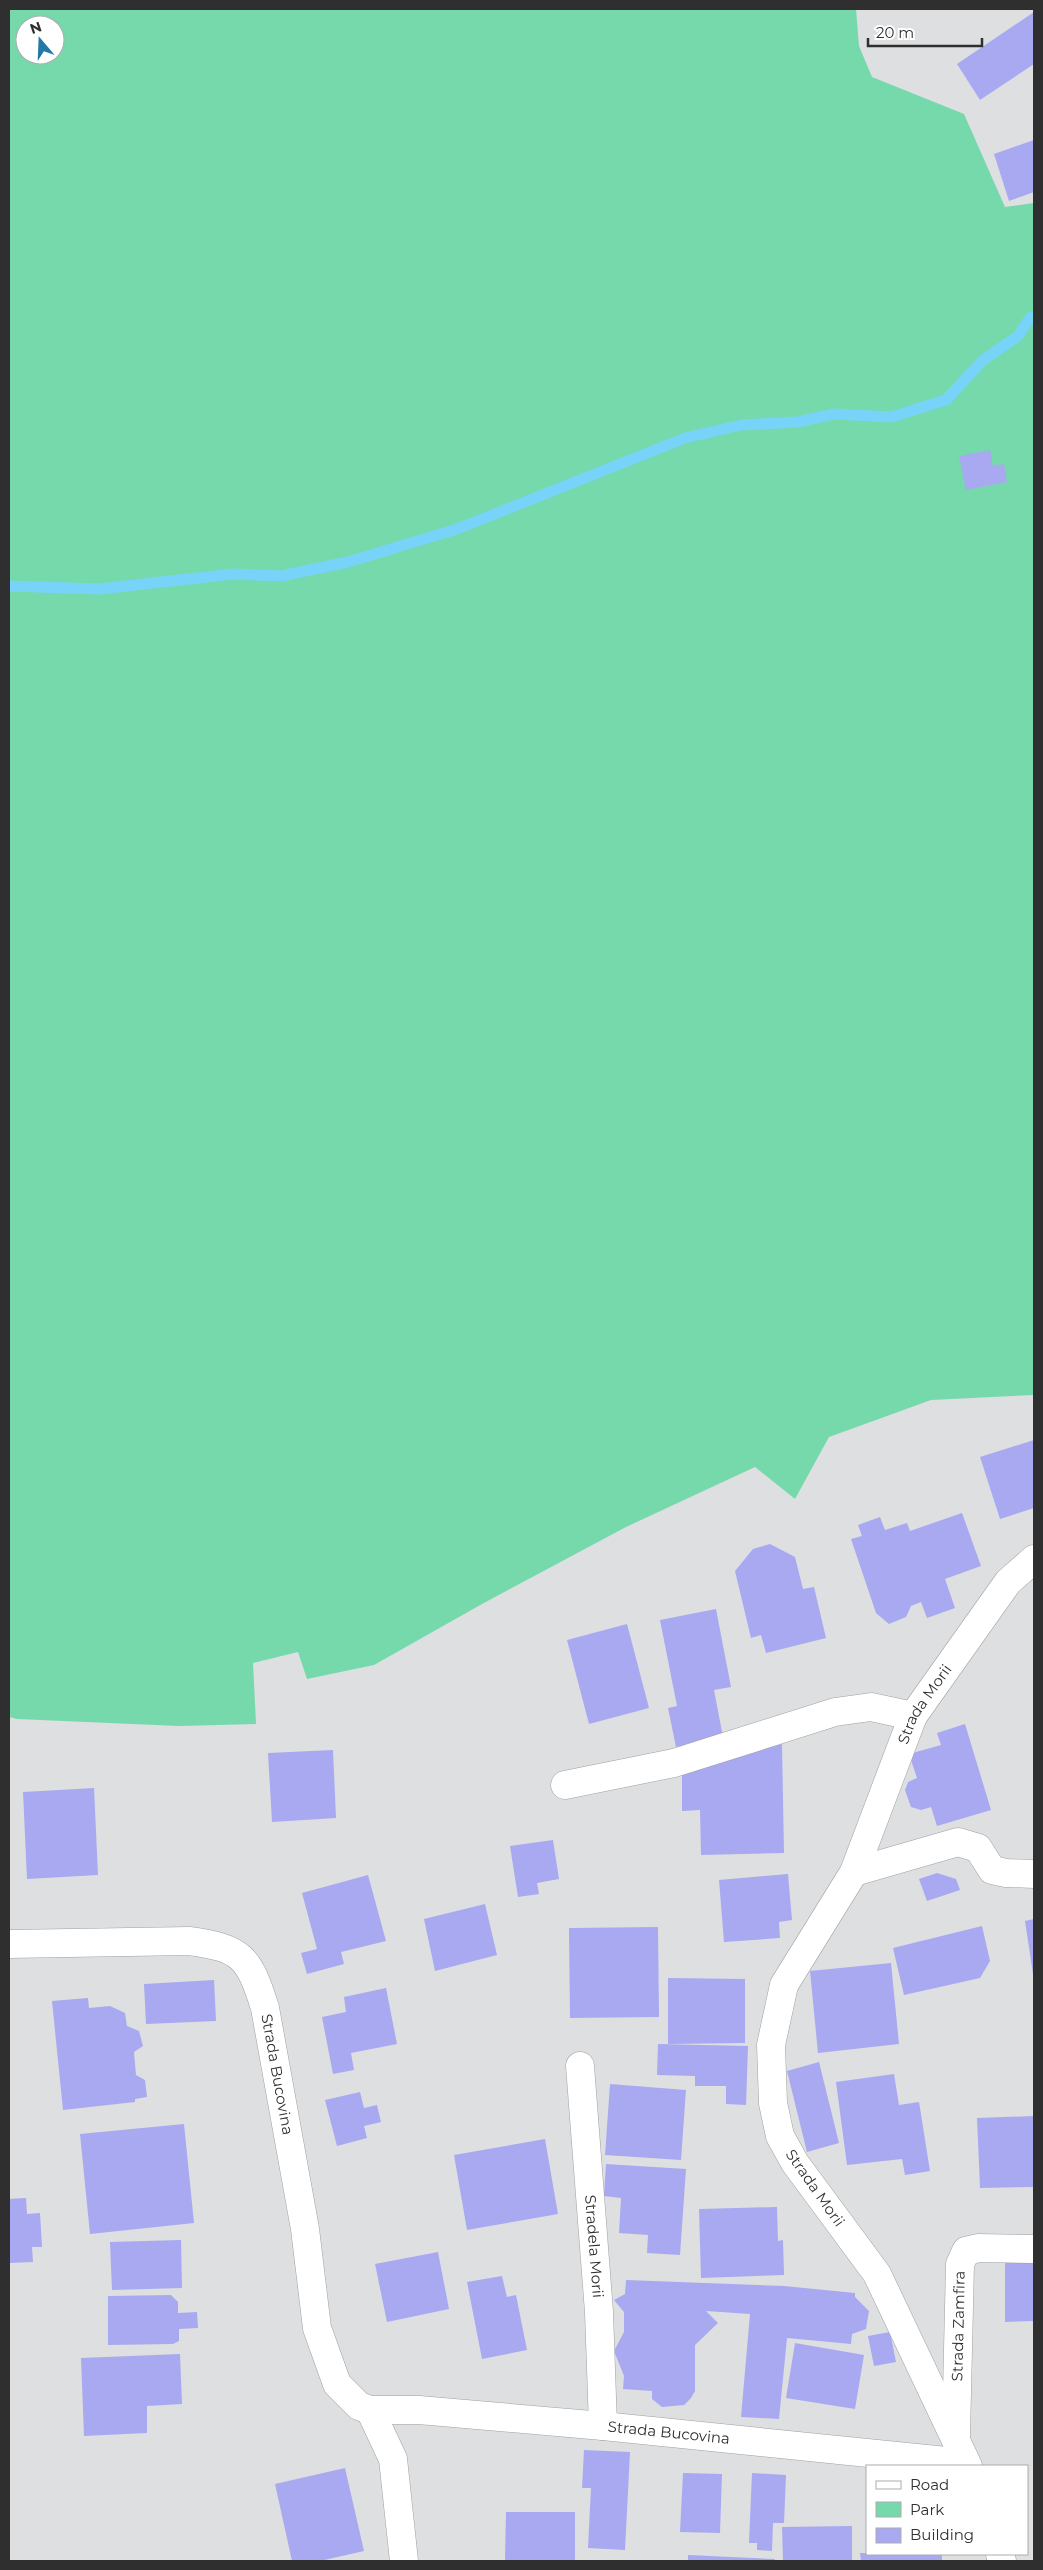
<svg xmlns="http://www.w3.org/2000/svg" width="1043" height="2570" font-family="Montserrat,sans-serif">
<style>
.green{fill:#75d9ac;fill-rule:evenodd}
.lines{fill:none;stroke-linecap:round;stroke-linejoin:round}
.stream{stroke:#77d4f8;stroke-width:11}
.building{fill:#a8a9f0}
.minor-casing{stroke:#9fa0a1;stroke-width:29}
.minor{stroke:#fff;stroke-width:28}
.labels{text-anchor:middle;stroke-width:4;stroke-linejoin:round;paint-order:stroke}
.street-label{font-size:15px;fill:#2f2f30;stroke:#fff}
</style>
<rect width="100%" height="100%" fill="#dedfe1"/>
<path class="green" d="M9,9h847l3,37 13,31 92,37 41,93 29,-4v1192l-103,5 -102,37 -34,62 -40,-32 -129,60 -144,77 -108,61 -67,14 -9,-27 -45,11 3,61 -77,2 -162,-7 -8,-2zM25,25h30v30h-30z"/>
<g class="lines">
<polyline class="stream" points="9,586 99,589 233,574 281,576 348,562 457,529 685,438 741,425 797,422 834,414 891,417 946,400 983,360 1018,336 1030,318 1034,316"/>
</g>
<g class="building">
<polygon points="1034,12 1034,64 980,100 957,64"/>
<polygon points="1034,140 1034,192 1009,201 994,154"/>
<polygon points="990,450 993,466 1004,464 1007,482 966,490 959,456"/>
<polygon points="1034,1440 1034,1508 1000,1519 980,1457"/>
<polygon points="962,1513 981,1566 945,1579 955,1608 927,1618 921,1602 911,1606 906,1617 889,1624 876,1613 851,1539 862,1536 858,1525 880,1517 885,1530 907,1523 910,1531"/>
<polygon points="770,1544 795,1557 803,1589 814,1587 826,1638 766,1653 761,1635 751,1638 735,1571 753,1549"/>
<polygon points="716,1609 731,1687 714,1690 723,1737 676,1747 668,1708 677,1706 660,1620"/>
<polygon points="627,1624 649,1708 589,1724 567,1640"/>
<polygon points="965,1724 991,1810 937,1826 931,1807 921,1810 911,1807 905,1790 908,1782 917,1778 909,1754 941,1745 937,1733"/>
<polygon points="782,1744 784,1853 701,1855 700,1810 682,1811 682,1769"/>
<polygon points="333,1750 336,1818 272,1822 268,1753"/>
<polygon points="94,1788 98,1875 27,1879 23,1792"/>
<polygon points="553,1840 559,1879 537,1883 539,1894 518,1897 510,1846"/>
<polygon points="937,1873 956,1879 960,1890 927,1901 919,1879"/>
<polygon points="788,1874 792,1920 779,1922 780,1938 724,1942 719,1880"/>
<polygon points="368,1875 386,1941 341,1952 344,1964 307,1974 301,1953 317,1949 302,1893"/>
<polygon points="485,1904 497,1955 435,1971 424,1919"/>
<polygon points="1034,1919 1034,1974 1033,1974 1025,1921"/>
<polygon points="982,1926 990,1961 980,1978 904,1995 893,1948"/>
<polygon points="658,1927 659,2017 570,2018 569,1928"/>
<polygon points="891,1963 899,2044 818,2053 810,1971"/>
<polygon points="668,1978 745,1979 745,2043 668,2044"/>
<polygon points="214,1980 216,2021 146,2024 144,1984"/>
<polygon points="386,1988 397,2044 351,2053 354,2070 333,2074 322,2017 346,2012 344,1997"/>
<polygon points="88,1998 89,2008 110,2006 125,2013 127,2026 139,2031 143,2046 134,2052 136,2075 145,2080 147,2097 135,2099 135,2102 63,2110 52,2001"/>
<polygon points="658,2044 748,2046 746,2105 726,2104 726,2086 695,2086 695,2076 657,2075"/>
<polygon points="819,2062 839,2143 807,2152 787,2071"/>
<polygon points="894,2074 899,2105 919,2102 930,2171 905,2175 902,2159 847,2165 836,2082"/>
<polygon points="610,2084 686,2090 681,2160 605,2155"/>
<polygon points="360,2092 364,2108 377,2105 381,2122 364,2126 367,2138 337,2146 325,2100"/>
<polygon points="1034,2116 1034,2187 980,2188 977,2118"/>
<polygon points="184,2124 194,2223 90,2234 80,2134"/>
<polygon points="545,2139 558,2214 467,2230 454,2155"/>
<polygon points="606,2164 686,2169 680,2255 647,2253 648,2235 619,2233 621,2198 604,2196"/>
<polygon points="26,2198 27,2214 40,2213 42,2247 32,2247 33,2262 9,2263 9,2199"/>
<polygon points="777,2207 778,2241 783,2240 784,2275 701,2278 699,2209"/>
<polygon points="181,2240 182,2288 112,2290 110,2242"/>
<polygon points="438,2252 449,2309 387,2322 375,2264"/>
<polygon points="1034,2256 1034,2321 1005,2322 1005,2262 1032,2263"/>
<polygon points="502,2276 507,2297 516,2295 527,2350 482,2359 467,2282"/>
<polygon points="626,2280 784,2286 855,2293 855,2297 869,2311 866,2329 852,2334 851,2344 787,2338 779,2419 741,2417 750,2314 706,2311 718,2323 695,2345 695,2391 691,2398 684,2405 662,2407 652,2399 652,2391 623,2389 624,2376 614,2351 624,2332 624,2312 614,2300 625,2294"/>
<polygon points="171,2295 178,2302 178,2313 197,2312 198,2328 179,2329 179,2341 173,2344 108,2345 108,2296"/>
<polygon points="890,2332 896,2362 874,2366 868,2336"/>
<polygon points="795,2343 864,2355 855,2409 786,2398"/>
<polygon points="180,2354 182,2404 147,2406 147,2433 84,2436 81,2358"/>
<polygon points="584,2450 630,2452 625,2550 588,2548 591,2488 582,2488"/>
<polygon points="345,2468 364,2551 320,2561 292,2561 275,2484"/>
<polygon points="683,2473 722,2474 720,2533 680,2532"/>
<polygon points="752,2473 786,2475 784,2523 773,2523 772,2551 757,2550 757,2543 749,2543"/>
<polygon points="506,2512 575,2512 575,2561 505,2561"/>
<polygon points="852,2526 852,2561 783,2561 782,2527"/>
<polygon points="860,2553 942,2554 942,2561 861,2561"/>
<polygon points="688,2555 775,2559 774,2561 688,2561"/>
</g>
<g class="lines">
<defs>
<g id="minor">
<polyline points="565,1785 674,1763 835,1712 871,1707 913,1716"/>
<polyline points="854,1872 958,1842 978,1848 992,1870 1006,1873 1034,1874"/>
<path id="s1" d="M9,1944l180,-3c53,7 60,16 76,67l40,221 12,99 20,56 22,22 11,4h49l184,16 363,37"/>
<path id="s2" d="M580,2066l19,246 4,114"/>
<polyline points="370,2410 393,2459 404,2561"/>
<path id="s3" d="M956,2435l4,-171 6,-13 13,-3 55,1"/>
<path id="s4" d="M968,2466l-91,-192 -82,-111 -15,-27 -7,-33 -2,-58 13,-60 70,-113 59,-156 95,-134 26,-23"/>
<polyline points="1000,2554 1002,2561"/>
</g>
</defs>
<use href="#minor" class="minor-casing"/>
<use href="#minor" class="minor"/>
</g>
<g class="labels">
<g class="street-label">
<text dy="5" stroke="none"><textPath href="#s4" startOffset="850">Strada Morii</textPath></text>
<text dy="5" stroke="none"><textPath href="#s1" startOffset="359">Strada Bucovina</textPath></text>
<text transform="translate(815 2188) rotate(55)" y="5">Strada Morii</text>
<text dy="5" stroke="none"><textPath href="#s2" startOffset="181">Stradela Morii</textPath></text>
<text dy="5" stroke="none"><textPath href="#s3" startOffset="109">Strada Zamfira</textPath></text>
<text dy="5" stroke="none"><textPath href="#s1" startOffset="1018">Strada Bucovina</textPath></text>
</g>
</g>
<rect width="1043" height="2570" fill="none" stroke="#2f2f30" stroke-width="20"/>
<rect x="866" y="2465" width="162" height="90" fill="#ffffff" stroke="#acacac"/>
<rect x="876" y="2481" width="25" height="8" fill="#ffffff" stroke="#acacac"/>
<text x="910" y="2490" font-size="15" fill="#2f2f30">Road</text>
<rect x="876" y="2502" width="25" height="15" fill="#75d9ac" stroke="#acacac"/>
<text x="910" y="2515" font-size="15" fill="#2f2f30">Park</text>
<rect x="876" y="2528" width="25" height="15" fill="#a8a9f0" stroke="#acacac"/>
<text x="910" y="2540" font-size="15" fill="#2f2f30">Building</text>
<g transform="translate(40 40) rotate(341)"><circle r="24" fill="#ffffff" stroke="#acacac"/>
<path d="M0-4L9 19L0 12L-9 19Z" fill="#2478a8"/>
<text y="-8" font-size="14" font-weight="bold" text-anchor="middle" fill="#2f2f30">N</text>
</g>
<path d="M868 38v8h114v-8" fill="none" stroke="#2f2f30" stroke-width="2.5"/>
<text x="876" y="38" font-size="15" fill="#2f2f30" stroke="#ffffff" stroke-width="4" paint-order="stroke">20 m</text>
</svg>
